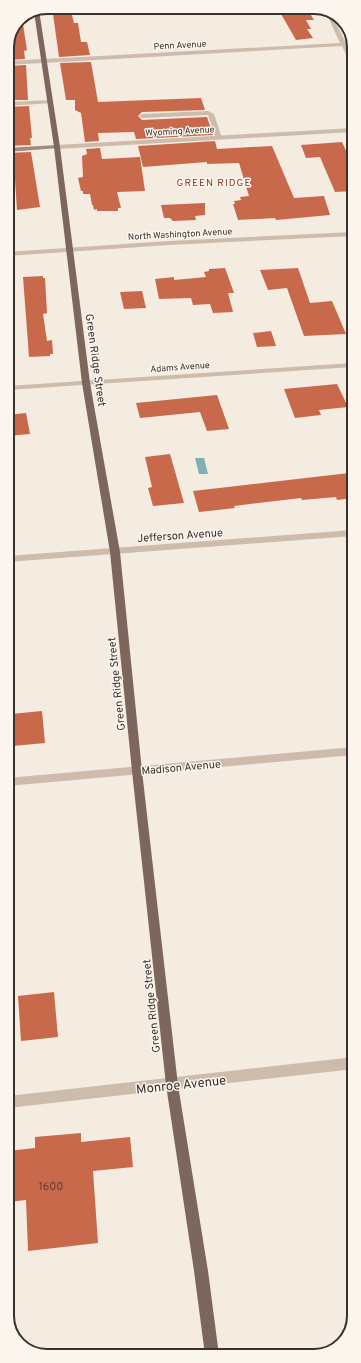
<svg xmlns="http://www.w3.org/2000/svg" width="361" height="1363" font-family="Overpass,sans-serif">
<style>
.water{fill:#7fb0b2}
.building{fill:#c8694b}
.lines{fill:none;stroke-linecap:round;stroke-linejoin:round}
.service{fill:#cdbbac;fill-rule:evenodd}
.minor{fill:#cdbbac;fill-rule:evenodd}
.tertiary{fill:#cdbbac;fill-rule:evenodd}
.secondary{fill:#a18a7d;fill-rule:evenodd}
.primary{fill:#7d675c;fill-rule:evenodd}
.labels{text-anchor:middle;stroke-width:3;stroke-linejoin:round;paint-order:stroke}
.far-street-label{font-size:9px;fill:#3b302b;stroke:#fbf5ee}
.far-neighbourhood-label{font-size:10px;letter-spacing:1px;fill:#8c3b22;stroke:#fbf5ee}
.street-label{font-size:11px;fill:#3b302b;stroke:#fbf5ee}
.near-number-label{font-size:11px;fill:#5e3e33}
.near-street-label{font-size:13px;fill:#3b302b;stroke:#fbf5ee}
.rim{fill:none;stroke:#3b302b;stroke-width:2}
</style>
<rect width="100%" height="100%" fill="#f4ebe1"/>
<polygon class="water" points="195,458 204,458 208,474 199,474"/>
<g class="building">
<polygon points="52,7 70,7 74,23 78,23 81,42 87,42 90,55 59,57"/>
<polygon points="291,7 306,7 314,20 306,20 311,29 307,29 313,38 296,40 281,14 294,13"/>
<polygon points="22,18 27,50 24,51 25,59 7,60 7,47 19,19"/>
<polygon points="91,62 98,102 201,98 205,110 142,112 138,116 142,120 207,117 213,135 136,139 134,132 98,133 99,141 85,142 81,113 75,110 75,100 66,100 60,63"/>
<polygon points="26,65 28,100 7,100 7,66"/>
<polygon points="29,106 32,138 30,138 31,145 7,146 7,107"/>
<polygon points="215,141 217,149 272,146 294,198 324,196 330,215 276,220 275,218 238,220 233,204 235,204 234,201 241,200 240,197 249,196 239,163 207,164 207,162 143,167 138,146"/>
<polygon points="342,142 353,166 353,191 335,192 320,157 306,158 301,145"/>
<polygon points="100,148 102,159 140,157 145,191 117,192 121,208 118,208 118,211 97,211 97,209 94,210 93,205 92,205 90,194 83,194 83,191 81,191 78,178 83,177 82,156 87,154 86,149"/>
<polygon points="31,152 40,207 17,210 14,165 7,165 7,153"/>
<polygon points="205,203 205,215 195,216 196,220 173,221 170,218 164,218 161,205"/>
<polygon points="225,268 234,293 228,293 233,312 213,313 210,304 193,305 191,298 159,299 155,279 174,277 174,280 206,277 204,272 209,271 209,269"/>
<polygon points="298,268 310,303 332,301 346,334 304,336 287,288 268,290 260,270"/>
<polygon points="43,276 43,278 45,278 47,313 43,314 47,341 52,340 53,354 50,354 50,356 29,357 23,277"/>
<polygon points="142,291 146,308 124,309 120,292"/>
<polygon points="271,331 276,346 257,347 253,333"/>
<polygon points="337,384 348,407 319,410 321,415 295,418 284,389"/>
<polygon points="217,395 229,429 207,431 200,412 140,418 136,403"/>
<polygon points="26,413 30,434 7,436 7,415"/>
<polygon points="170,454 184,503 153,506 148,488 152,487 145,457"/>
<polygon points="349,473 353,484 353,498 337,500 336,497 302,500 301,498 234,506 235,508 199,512 193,491"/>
<polygon points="42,711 45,743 13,746 11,714"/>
<polygon points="54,992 58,1037 21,1041 18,996"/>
<polygon points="81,1133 81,1142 130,1137 133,1167 93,1171 98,1243 28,1251 26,1200 8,1202 8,1151 35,1148 35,1137"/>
</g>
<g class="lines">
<g class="service">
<polygon points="50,100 53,102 52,103 7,106 7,102"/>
<polygon points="208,111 214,114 222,138 221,139 216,138 208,115 142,118 139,116 142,114"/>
</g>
<g class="minor">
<polygon points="325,10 331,13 346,43 353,42 353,46 347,46 353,58 353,65 350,63 342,46 7,65 7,61 340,43"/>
<polygon points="353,128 353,132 57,149 54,147 57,145"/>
<polygon points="353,363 353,367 7,390 7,386"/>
<polygon points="353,530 353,536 7,562 7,556"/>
<polygon points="354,747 354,755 7,786 7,778"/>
<polygon points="354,1057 354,1069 8,1108 8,1096"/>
</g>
<polygon class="tertiary" points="353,232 353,236 169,245 7,256 7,252 169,241"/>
<polygon class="secondary" points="57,145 59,146 59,148 7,152 7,148"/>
<polygon class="primary" points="39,10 60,147 90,383 120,552 142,771 178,1085 208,1271 219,1355 205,1355 194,1271 166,1085 132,771 110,552 82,383 54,147 34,12"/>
</g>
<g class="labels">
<g class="far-street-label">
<text transform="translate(180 45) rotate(-3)" y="3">Penn Avenue</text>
<text transform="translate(180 131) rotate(-3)" y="3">Wyoming Avenue</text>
<text transform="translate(180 234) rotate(-3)" y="3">North Washington Avenue</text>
<text transform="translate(180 367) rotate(-4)" y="3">Adams Avenue</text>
</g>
<g class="far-neighbourhood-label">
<text x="214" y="186">GREEN RIDGE</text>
</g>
<g class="street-label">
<text transform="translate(96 360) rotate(82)" y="4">Green Ridge Street</text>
<text transform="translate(180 535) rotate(-4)" y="4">Jefferson Avenue</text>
<text transform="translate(116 684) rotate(-96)" y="4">Green Ridge Street</text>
<text transform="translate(181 767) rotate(-5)" y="4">Madison Avenue</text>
<text transform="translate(151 1006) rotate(-96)" y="4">Green Ridge Street</text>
</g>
<g class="near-number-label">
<text x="51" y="1190">1600</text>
</g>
<g class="near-street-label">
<text transform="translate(181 1084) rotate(-6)" y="5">Monroe Avenue</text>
</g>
</g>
<path d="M0 0H361V1363H0ZM47 14H314A33 33 0 0 1 347 47V1316A33 33 0 0 1 314 1349H47A33 33 0 0 1 14 1316V47A33 33 0 0 1 47 14Z" fill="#fbf5ee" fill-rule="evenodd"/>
<path class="rim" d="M47 14H314A33 33 0 0 1 347 47V1316A33 33 0 0 1 314 1349H47A33 33 0 0 1 14 1316V47A33 33 0 0 1 47 14Z"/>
</svg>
